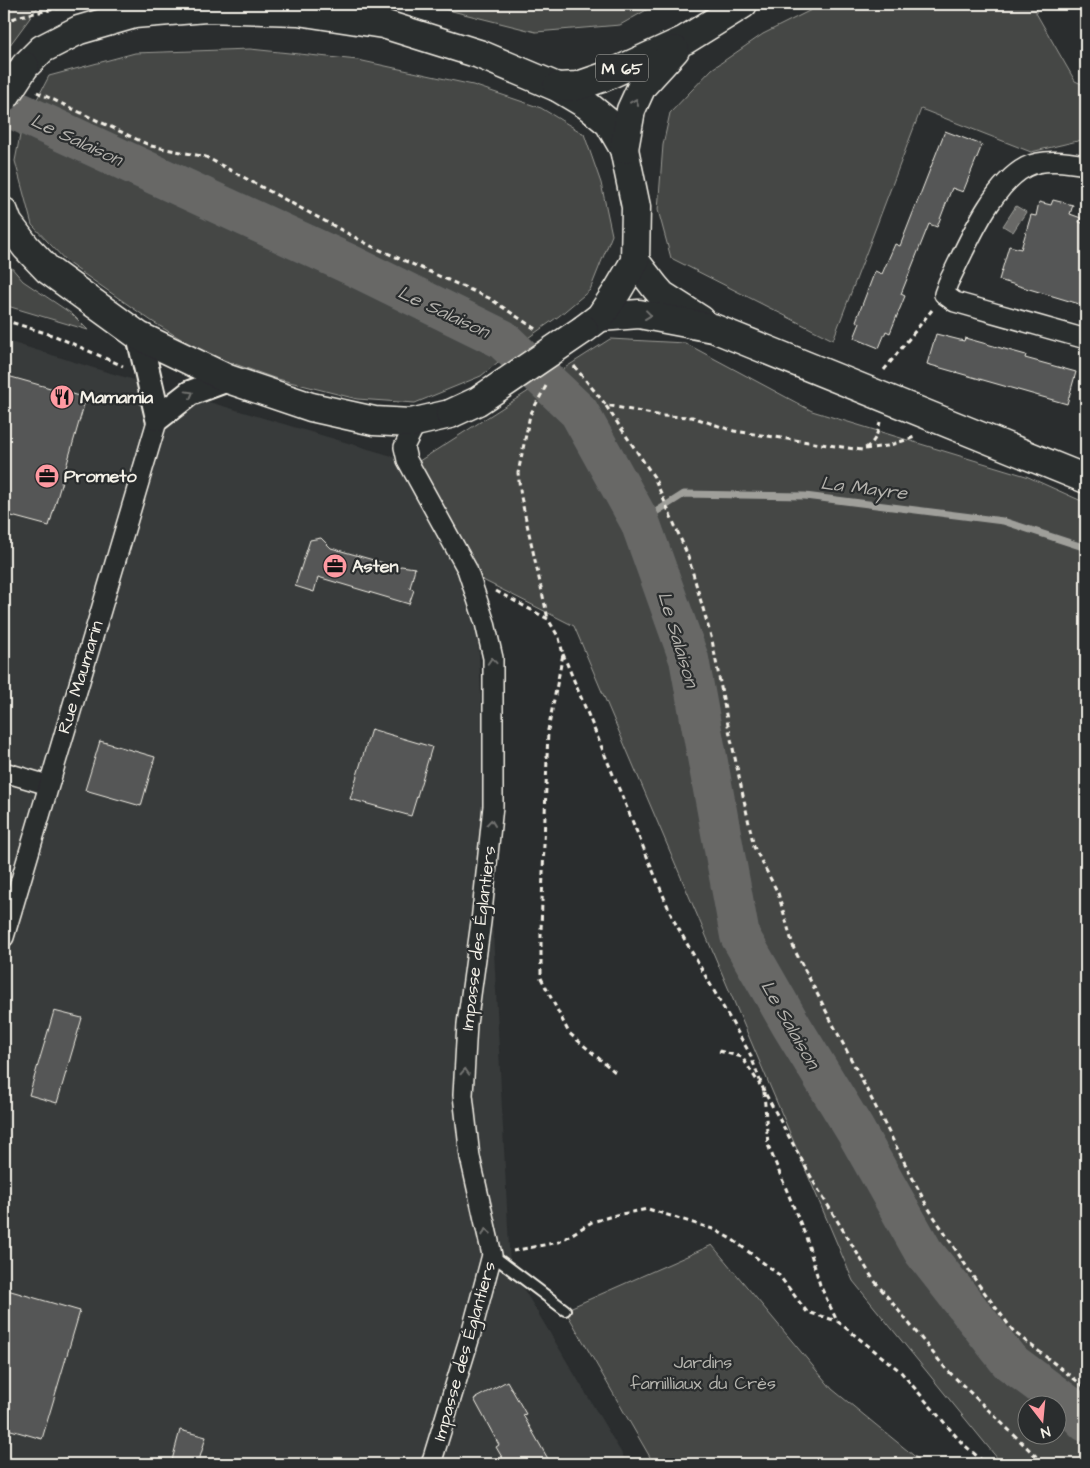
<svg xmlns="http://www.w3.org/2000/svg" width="1090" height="1468" font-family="'Architects Daughter',sans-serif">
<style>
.built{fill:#373a3a}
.green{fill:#444645;stroke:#9c9c96;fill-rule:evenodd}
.water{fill:#676866;stroke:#9f9f9a}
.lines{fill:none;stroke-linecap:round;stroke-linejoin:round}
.stream{stroke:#9f9f9a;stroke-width:7}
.river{stroke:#676866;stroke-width:40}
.building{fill:#555756;stroke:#f4f1e8}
.service-casing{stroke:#f4f1e8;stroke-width:14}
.minor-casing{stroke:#f4f1e8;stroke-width:22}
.tertiary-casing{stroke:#f4f1e8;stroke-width:28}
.secondary-casing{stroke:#f4f1e8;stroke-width:31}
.primary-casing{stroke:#f4f1e8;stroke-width:31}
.path{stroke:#f4f1e8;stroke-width:3;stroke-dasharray:5 4;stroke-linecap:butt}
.service{stroke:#2a2d2e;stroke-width:10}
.minor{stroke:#2a2d2e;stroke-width:19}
.tertiary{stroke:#2a2d2e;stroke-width:24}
.secondary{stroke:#2a2d2e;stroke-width:28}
.primary{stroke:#2a2d2e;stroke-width:28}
.primary-bridge-casing{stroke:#f4f1e8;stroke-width:31;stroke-linecap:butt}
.primary-bridge{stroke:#2a2d2e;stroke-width:28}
.oneway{stroke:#71726f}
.labels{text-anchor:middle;stroke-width:4.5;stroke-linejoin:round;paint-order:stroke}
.shield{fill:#2a2d2e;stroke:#b7b6b0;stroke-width:1}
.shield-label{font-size:16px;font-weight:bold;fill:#f4f1e8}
.poi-label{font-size:18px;font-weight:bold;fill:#f4f1e8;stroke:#2a2d2e;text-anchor:start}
.street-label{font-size:18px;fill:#f4f1e8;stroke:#2a2d2e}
.park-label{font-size:18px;fill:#b6b5af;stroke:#2a2d2e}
.water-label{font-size:19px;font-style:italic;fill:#b5b3ae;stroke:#2a2d2e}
</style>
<rect width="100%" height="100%" fill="#2a2d2e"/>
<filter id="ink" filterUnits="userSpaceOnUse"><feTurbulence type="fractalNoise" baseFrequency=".02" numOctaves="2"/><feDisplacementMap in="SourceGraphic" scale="10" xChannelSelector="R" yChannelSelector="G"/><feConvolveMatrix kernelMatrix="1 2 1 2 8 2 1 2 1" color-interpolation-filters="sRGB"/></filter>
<g filter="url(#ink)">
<polygon class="built" points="4,340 97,369 416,463 475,576 510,1266 628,1464 4,1464"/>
<g class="green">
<polygon points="4,4 54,4 38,7 4,53"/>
<polygon points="424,4 657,4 620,25 536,32"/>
<polygon points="823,4 1037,4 1036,13 1075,81 1086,86 1086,139 1031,152 921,109 833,340 671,258 658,210 663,145 670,113 712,69 763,34"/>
<polygon points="250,49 358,60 473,85 541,108 584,134 601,183 612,235 590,290 559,316 525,340 481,376 415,403 357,399 274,378 204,353 153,322 68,263 32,225 15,161 21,130 49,76 135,53"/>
<polygon points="4,259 23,281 72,314 88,330 4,305"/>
<path d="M610,339l75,4 127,68 214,65 60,27v961h-84l-149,-183 -279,-655 -99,-50 -59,-113zM1028,1406h30v30h-30z"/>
<polygon points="712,1245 832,1389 924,1464 654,1464 565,1310"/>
</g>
<polygon class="water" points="1016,206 1026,212 1013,232 1003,226"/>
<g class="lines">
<polyline class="stream" points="640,522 684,494 805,496 1003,521 1086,548"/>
<polyline class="river" points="4,105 349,264 502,339 579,412 640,522 689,659 740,936 791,1025 855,1130 923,1251 1009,1361 1072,1408 1086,1422"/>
</g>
<g class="building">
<polygon points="945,131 982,145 963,192 952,188 937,227 929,224 901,294 905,296 890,333 886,331 879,348 854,338 860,323 856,321 875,271 882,274 895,244 900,246"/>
<polygon points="1053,200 1073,205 1070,214 1081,218 1079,222 1086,224 1086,306 999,280 1009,246 1021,249 1031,215 1036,216 1039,202 1051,205"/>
<polygon points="936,334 964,341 965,338 1026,355 1025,358 1076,372 1067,404 927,364"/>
<polygon points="4,375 86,398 49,526 4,514"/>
<polygon points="321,538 331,548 398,567 401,566 415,568 410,588 414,590 409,604 318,577 314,592 295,586 310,540"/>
<polygon points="371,729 432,747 411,816 350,799"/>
<polygon points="100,741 155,757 141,806 85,790"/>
<polygon points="54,1011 82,1018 57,1103 29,1095"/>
<polygon points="4,1289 80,1311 42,1439 4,1428"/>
<polygon points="507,1381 526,1414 523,1415 551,1464 506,1464 496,1447 499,1445 474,1399"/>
<polygon points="180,1430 206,1437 198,1464 171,1464"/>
</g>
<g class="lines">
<defs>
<polyline id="service" points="492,1255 565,1310"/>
<g id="minor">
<path d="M1086,165c-18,-3 -43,-7 -60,2 -36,19 -60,81 -78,116l-4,11 11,8 131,37"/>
<polyline points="411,423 412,431 404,447 407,460 467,569 485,623 493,658 493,806 481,922 467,1024 463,1095 470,1157 492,1255 472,1330 431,1464"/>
<polyline points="4,772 48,785"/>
<polyline points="4,937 158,418"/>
</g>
<polyline id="tertiary" points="139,336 158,418 190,393 228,379"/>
<g id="secondary">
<polyline points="635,261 655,287 662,295 701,320"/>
<polyline points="600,317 639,314 713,328 1086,479"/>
</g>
<g id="primary">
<polyline points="25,66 42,49 79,30 134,14 206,8 298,11 383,24 479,54 557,87 587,105 609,123 624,149 636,207 635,261 618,290 600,317 584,329"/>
<polyline points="557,87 578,86 604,77 685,40 743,4"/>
<polyline points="624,149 631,110 642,86 675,50"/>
<polyline points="4,212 8,223 26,247 48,270 139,336 228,379 311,407 374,421 411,423 450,414"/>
</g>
</defs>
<use href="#service" class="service-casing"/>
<use href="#minor" class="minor-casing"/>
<use href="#tertiary" class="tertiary-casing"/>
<use href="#secondary" class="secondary-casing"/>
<use href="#primary" class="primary-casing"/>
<g class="path">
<polyline points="4,22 20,16 69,6"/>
<polyline points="37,92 151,146 206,157 371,246 489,298 537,330"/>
<polyline points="4,320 55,336 123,366"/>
<path d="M574,366l32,39 56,11 30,1 42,14 128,19c13,-7 15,-14 18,-28"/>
<polyline points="884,370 932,310"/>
<polyline points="546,386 530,415 518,473 521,497 548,619"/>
<polyline points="606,406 654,477 688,556 712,640 728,725 754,847 778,893 794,949 927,1206 976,1281 1014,1332 1086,1388"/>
<polyline points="865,449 887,446 915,437"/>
<polyline points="496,591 548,619 559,638 563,654 548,730 541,930 541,978 569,1033 615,1072"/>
<polyline points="563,654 673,919 750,1054 764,1091 816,1186 873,1279 946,1369 1044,1464"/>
<polyline points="719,1051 742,1057 760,1085"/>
<polyline points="764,1092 768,1145 806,1237 820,1285 837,1321 900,1371 961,1442 986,1464"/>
<polyline points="513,1251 559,1242 592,1222 616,1215 648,1209 713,1229 733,1240 778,1274 807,1312 837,1321"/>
</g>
<use href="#service" class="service"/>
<use href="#minor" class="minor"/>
<use href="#tertiary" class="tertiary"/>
<use href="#secondary" class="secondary"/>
<use href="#primary" class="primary"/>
<defs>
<g id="primary-bridge">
<polyline points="4,98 25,66"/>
<polyline points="450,414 478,401 584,329"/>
</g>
</defs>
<use href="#primary-bridge" class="primary-bridge-casing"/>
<use href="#primary-bridge" class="primary-bridge"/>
</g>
<defs><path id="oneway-chevron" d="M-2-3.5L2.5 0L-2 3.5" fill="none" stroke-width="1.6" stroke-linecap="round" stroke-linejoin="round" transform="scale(1.25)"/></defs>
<g class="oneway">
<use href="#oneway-chevron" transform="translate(635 102) rotate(-67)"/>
<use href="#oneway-chevron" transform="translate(648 315) rotate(7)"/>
<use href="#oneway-chevron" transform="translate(190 394) rotate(-29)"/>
<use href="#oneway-chevron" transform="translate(492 661) rotate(-94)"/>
<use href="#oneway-chevron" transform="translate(491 823) rotate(-84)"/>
<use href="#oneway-chevron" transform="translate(465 1072) rotate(-87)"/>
<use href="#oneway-chevron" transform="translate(486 1232) rotate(-103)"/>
</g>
</g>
<defs>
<symbol id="restaurant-disc" viewBox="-11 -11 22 22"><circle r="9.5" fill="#ff9aa2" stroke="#2a2d2e"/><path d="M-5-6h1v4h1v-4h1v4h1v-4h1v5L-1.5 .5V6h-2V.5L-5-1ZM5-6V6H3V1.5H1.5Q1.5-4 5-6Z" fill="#111"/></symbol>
<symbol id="office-disc" viewBox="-11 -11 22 22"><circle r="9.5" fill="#ff9aa2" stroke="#2a2d2e"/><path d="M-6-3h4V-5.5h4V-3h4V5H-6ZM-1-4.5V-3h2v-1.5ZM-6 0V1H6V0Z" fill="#111"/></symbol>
</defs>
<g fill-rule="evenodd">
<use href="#restaurant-disc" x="48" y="383" width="28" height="28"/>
<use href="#office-disc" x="33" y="462" width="28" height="28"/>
<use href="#office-disc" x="321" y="552" width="28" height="28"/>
</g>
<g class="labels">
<rect class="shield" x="596" y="54.5" width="52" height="27" rx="4"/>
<g class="shield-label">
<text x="622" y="74">M 65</text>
</g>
<g class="poi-label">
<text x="80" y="403">Mamamia</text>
<text x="64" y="482">Prometo</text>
<text x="352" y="572">Asten</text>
</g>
<g class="street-label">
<text transform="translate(80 677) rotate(-73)" y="6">Rue Maumarin</text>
<text transform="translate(478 938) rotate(-83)" y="6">Impasse des Églantiers</text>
<text transform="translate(464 1351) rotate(-74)" y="6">Impasse des Églantiers</text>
</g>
<g class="park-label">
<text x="703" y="1368">Jardins<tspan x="703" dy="21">familliaux du Crès</tspan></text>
</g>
<g class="water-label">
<text transform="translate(77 139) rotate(25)" y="7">Le Salaison</text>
<text transform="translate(444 311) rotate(25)" y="7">Le Salaison</text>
<text transform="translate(864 487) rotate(7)" y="7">La Mayre</text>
<text transform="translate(679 639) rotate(73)" y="7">Le Salaison</text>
<text transform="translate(791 1024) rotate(60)" y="7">Le Salaison</text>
</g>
</g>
<rect width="1090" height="1468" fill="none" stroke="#2a2d2e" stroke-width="20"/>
<rect x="10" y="10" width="1070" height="1448" fill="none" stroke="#f4f1e8" stroke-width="2" filter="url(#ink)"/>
<g transform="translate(1042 1420) rotate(164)"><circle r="24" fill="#2a2d2e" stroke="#7b7b78"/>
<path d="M0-4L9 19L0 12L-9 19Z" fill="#ff9aa2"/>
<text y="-8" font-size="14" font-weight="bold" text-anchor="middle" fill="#f4f1e8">N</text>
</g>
</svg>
